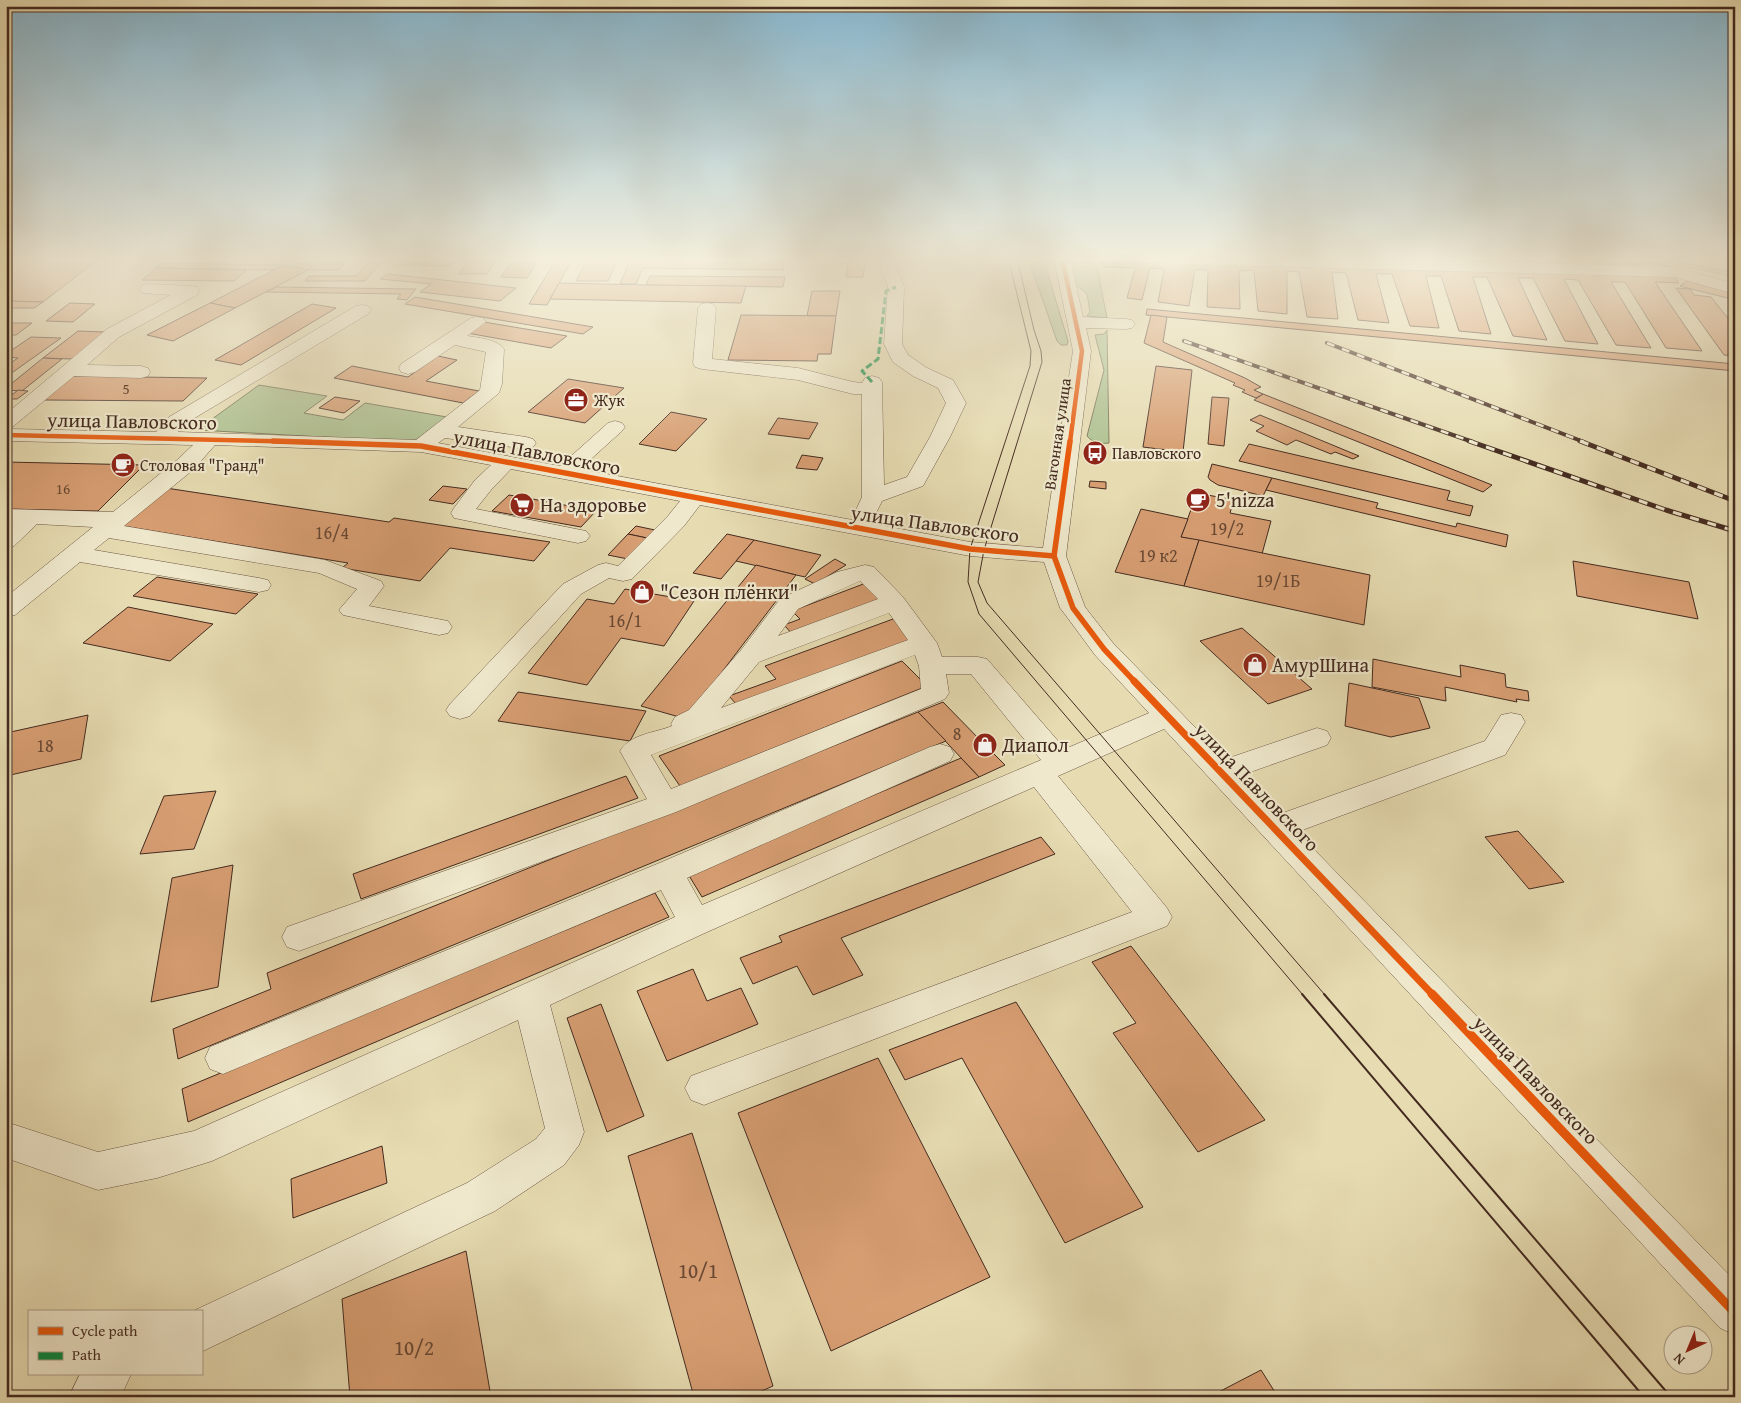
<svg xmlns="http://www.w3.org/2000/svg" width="1741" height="1403" font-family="'Gentium Book Plus',serif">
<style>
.green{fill:#aec191;stroke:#797658}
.building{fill:#d79e72;stroke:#442b20}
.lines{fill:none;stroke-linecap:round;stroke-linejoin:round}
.minor-casing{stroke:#6c5744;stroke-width:1}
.minor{fill:#efe8cc;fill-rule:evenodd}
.tram-far1{stroke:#442b20;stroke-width:1}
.tram{stroke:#442b20;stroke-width:2}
.rail-far1-casing{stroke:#442b20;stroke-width:4}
.rail-casing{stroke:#442b20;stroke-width:5}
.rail-far1{stroke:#efe8cc;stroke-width:2.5;stroke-dasharray:8;stroke-linecap:butt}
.rail{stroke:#efe8cc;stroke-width:3;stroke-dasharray:9;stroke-linecap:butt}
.quiet{stroke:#00873e;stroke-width:3;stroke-dasharray:7 3;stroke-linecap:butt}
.cycleway-far3-casing{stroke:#efe8cc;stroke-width:6}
.cycleway-far2-casing{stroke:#efe8cc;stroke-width:8}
.cycleway-far1-casing{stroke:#efe8cc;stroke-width:10}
.cycleway-casing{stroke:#efe8cc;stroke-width:12}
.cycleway-far3{stroke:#e8590c;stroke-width:4.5}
.cycleway-far2{stroke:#e8590c;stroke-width:5.5}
.cycleway-far1{stroke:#e8590c;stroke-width:7}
.cycleway{stroke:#e8590c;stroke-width:9}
.labels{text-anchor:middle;stroke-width:4.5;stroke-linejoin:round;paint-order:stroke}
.far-number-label{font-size:15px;fill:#694834}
.far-poi-label{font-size:16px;fill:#442b20;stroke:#efe8cc;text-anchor:start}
.far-street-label{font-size:16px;fill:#442b20;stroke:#efe8cc}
.number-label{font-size:18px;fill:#694834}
.street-label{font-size:20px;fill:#442b20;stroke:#efe8cc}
.poi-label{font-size:20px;fill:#442b20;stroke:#efe8cc;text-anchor:start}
.near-number-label{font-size:21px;fill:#694834}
</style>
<rect width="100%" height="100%" fill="#e6dbb1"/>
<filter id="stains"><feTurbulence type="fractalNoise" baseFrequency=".004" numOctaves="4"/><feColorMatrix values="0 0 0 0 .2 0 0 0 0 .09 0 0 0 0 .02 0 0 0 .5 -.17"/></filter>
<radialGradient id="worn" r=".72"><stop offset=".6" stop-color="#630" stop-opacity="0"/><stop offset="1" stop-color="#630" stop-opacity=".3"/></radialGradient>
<g class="green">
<polygon points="1028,258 1043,258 1068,341 1067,345 1061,345 1057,341"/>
<polygon points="1072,258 1092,258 1097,267 1107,318 1087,316 1090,312 1087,294 1075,284"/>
<polygon points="1634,258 1661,258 1735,273 1735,277 1666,262"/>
<path d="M1107,330l2,113c-9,1 -16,0 -22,-7l17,-66 -9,-35 9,-1z"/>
<polygon points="259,385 327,396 304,413 343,420 365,403 447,417 413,442 197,430"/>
</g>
<g class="building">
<polygon points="6,258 100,258 43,302 6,301"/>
<polygon points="372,258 385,258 365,281 305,281 309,276 356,276"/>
<polygon points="403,258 456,258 449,266 397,265"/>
<polygon points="470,258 497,258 487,274 459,274"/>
<polygon points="514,258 539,258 527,278 501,277"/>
<polygon points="557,258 573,258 547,305 529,304"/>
<polygon points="588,258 618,258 608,281 576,281"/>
<polygon points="631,258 655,258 785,260 783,270 643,268 636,284 620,284"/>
<polygon points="849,258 866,258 863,277 846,277"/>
<polygon points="1276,258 1467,258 1613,262 1619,267"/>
<polygon points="1101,261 1673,276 1679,283 1655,282 1702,351 1666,348 1625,282 1611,282 1651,348 1616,345 1578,280 1564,279 1598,344 1565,341 1533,278 1518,278 1547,340 1513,336 1487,277 1473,277 1491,334 1459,331 1441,276 1426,276 1439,328 1410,326 1392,274 1376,274 1389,323 1358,320 1346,273 1332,272 1338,319 1307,317 1299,272 1287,271 1287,314 1258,311 1254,270 1239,271 1240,309 1207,307 1208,270 1195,270 1189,306 1158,302 1164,269 1150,268 1142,300 1127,298 1135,268 1104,267"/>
<polygon points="1619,262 1664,264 1669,268 1623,266"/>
<polygon points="162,263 284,265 275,270 156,268"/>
<polygon points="297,263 313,265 308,270 292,267"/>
<polygon points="315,264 344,264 338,270 308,270"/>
<polygon points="284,265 308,270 235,308 210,303"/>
<polygon points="156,268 242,270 247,270 234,281 142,280"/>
<polygon points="388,274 516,288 500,301 420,292 431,284 380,279"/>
<polygon points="650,276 785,277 783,287 646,285"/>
<polygon points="1687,281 1735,294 1735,300 1680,286"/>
<polygon points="559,283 646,285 746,286 741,303 550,299"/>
<polygon points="276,287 416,289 407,300 397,299 401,294 266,292"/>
<polygon points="1676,288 1690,289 1694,295 1711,297 1735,327 1735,356 1724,355"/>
<polygon points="812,291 840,291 836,316 807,316"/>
<polygon points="415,297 593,327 583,334 405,304"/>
<polygon points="6,301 43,302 34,308 6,308"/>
<polygon points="70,303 95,304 73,322 46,321"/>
<polygon points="210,303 235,308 173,341 147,335"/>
<polygon points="312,304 336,308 241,365 215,360"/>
<polygon points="1147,309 1735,364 1735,371 1146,315"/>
<polygon points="741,315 836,316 831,354 818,354 817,361 728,360"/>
<polygon points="1151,315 1167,317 1163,342 1245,378 1261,387 1254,390 1263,394 1256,398 1242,392 1245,390 1233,385 1235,383 1144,343"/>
<polygon points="484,322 567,336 551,348 467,333"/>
<polygon points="6,323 32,323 16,335 6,335"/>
<polygon points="78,331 105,332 72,359 43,358"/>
<polygon points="31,337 61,338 6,377 6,366 18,358 6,357 6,354"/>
<polygon points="438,356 457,360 426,381 479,391 463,403 334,378 352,366 408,377"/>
<polygon points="43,358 62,359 22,391 6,390 6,388"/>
<polygon points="1156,366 1192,370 1183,452 1143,447"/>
<polygon points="72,376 207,378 183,401 44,400"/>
<polygon points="568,379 624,388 585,423 528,412"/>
<polygon points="18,390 28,391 17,399 7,399"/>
<polygon points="1263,394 1492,485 1483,492 1254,400"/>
<polygon points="335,397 360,401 344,413 319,408"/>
<polygon points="1212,397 1229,398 1224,446 1208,444"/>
<polygon points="671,412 707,419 676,451 639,444"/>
<polygon points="1260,415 1359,456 1353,459 1335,452 1331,454 1296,440 1287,445 1256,431 1264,426 1250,420"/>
<polygon points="778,418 818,423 809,439 768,434"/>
<polygon points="1249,444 1450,491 1447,500 1473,506 1470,516 1239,461"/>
<polygon points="802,455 823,458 817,470 796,468"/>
<polygon points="6,462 144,465 98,511 6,509"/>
<polygon points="1212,464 1272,478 1263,496 1235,489 1218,485 1210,480 1208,477"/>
<polygon points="1272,478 1378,503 1376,508 1456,527 1457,523 1508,535 1506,547 1266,490"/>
<polygon points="1090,481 1106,482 1106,489 1089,487"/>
<polygon points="443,486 467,489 453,504 429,500"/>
<polygon points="166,488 389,522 394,518 550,542 534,561 450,548 420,581 342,568 348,563 116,525"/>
<polygon points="1197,493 1234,500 1230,513 1271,521 1262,554 1181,537"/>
<polygon points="509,495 527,498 596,511 581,527 492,511"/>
<polygon points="1141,509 1188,519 1181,537 1199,540 1184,586 1115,572"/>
<polygon points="636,526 655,530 647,538 628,534"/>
<polygon points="628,534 647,538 628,559 608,555"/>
<polygon points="727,534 754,540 721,579 693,573"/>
<polygon points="754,540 821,555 805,577 736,561"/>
<polygon points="1199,540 1370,575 1364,625 1184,586"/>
<polygon points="835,559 846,565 815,584 805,579"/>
<polygon points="1573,561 1689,582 1698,619 1577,596"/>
<polygon points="756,565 796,575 686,719 641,706"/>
<polygon points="157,577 258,594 236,614 133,596"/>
<polygon points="866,583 886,602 795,637 784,625 800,619 792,611"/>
<polygon points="625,589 694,601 664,646 621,638 587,685 528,673 587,599 614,604"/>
<polygon points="128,607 213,624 170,661 83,643"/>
<polygon points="893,619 913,640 737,705 729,696 776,679 765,666"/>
<polygon points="1242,628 1312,689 1268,704 1200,641"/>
<polygon points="1373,659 1461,677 1460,665 1505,674 1506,687 1528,691 1529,701 1516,699 1517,702 1445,687 1446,701 1372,687"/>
<polygon points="902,661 927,686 680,786 659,756"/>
<polygon points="1349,683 1419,698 1430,728 1391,737 1345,726"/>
<polygon points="518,692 646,711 630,741 498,721"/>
<polygon points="943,702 985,745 1005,765 979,777 918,712"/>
<polygon points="918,712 946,741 178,1059 173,1029 271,989 267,973"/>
<polygon points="88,715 81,759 6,776 6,733"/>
<polygon points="961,758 979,777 702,897 688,874"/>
<polygon points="626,776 638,798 361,899 353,874"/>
<polygon points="216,791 194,849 140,854 164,796"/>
<polygon points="1518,831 1564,882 1529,889 1485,837"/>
<polygon points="1041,837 1055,854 841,938 863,975 813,995 797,966 753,984 740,958 782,942 779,936"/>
<polygon points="233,865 218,987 151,1002 172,878"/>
<polygon points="655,893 669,917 188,1122 182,1089"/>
<polygon points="1131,946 1265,1120 1198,1152 1113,1033 1136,1023 1092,962"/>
<polygon points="693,969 707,1001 741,988 758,1024 667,1061 637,991"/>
<polygon points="1016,1002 1143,1207 1065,1243 962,1058 905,1080 889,1050"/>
<polygon points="601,1004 644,1116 607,1132 567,1018"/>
<polygon points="878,1058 990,1277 831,1351 738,1113"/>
<polygon points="692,1133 773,1386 748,1397 694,1397 628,1156"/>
<polygon points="382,1146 387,1183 293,1218 291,1179"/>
<polygon points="466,1251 491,1397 350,1397 342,1299"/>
<polygon points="1261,1370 1278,1397 1209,1397"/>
</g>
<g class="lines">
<defs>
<g id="minor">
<polygon points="882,258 898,258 897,269 904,287 902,344 908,355 927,368 953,380 966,403 950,437 923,486 882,501 874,517 866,519 858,517 855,512 862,497 862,394 853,394 798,380 702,369 695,367 693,363 698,308 701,304 707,303 713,304 716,308 712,359 798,368 853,382 862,383 865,378 872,376 879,378 882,382 884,485 907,477 930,437 946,403 938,388 913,376 893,362 884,344 888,287 881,269"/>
<path d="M1054,258h16l13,59 43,2 6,1 3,4 -3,4 -6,1 -40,-1 5,23 -25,205 19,51 28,36 113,116 91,-31 10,3 4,7 -4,7 -85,30 38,39 205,-73 16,-26 10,-2 10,2 4,7 -20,33 -208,77 438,449v54l-15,-7 -556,-599 -106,47 109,132 5,9 -5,9 -463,179 -13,-5 -6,-12 6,-12 441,-164 -98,-125 -327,145 -157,73 34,127 -5,13 -15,20 -69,46 -294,141v-40h-10l276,-129 69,-44 9,-11 -27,-108 -306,141 -55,17 -59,12 -92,-32v-36l92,30 96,-21 481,-214 -14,-27 -438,184 -13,-5 -5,-11 5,-11 447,-183 273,-117 10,-3 10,3 4,7 -4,7 -263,117 15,27 339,-145 -70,-86h-25l3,19 -4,6 -269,113 -377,139 -12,-4 -5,-10 5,-10 360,-128 -27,-48c10,-17 35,-18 52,-25l-1,-2 4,-7 14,-7 52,-60 39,-51 57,-27 28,-7 9,2 29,30 34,46 5,14h36l9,2 78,90 84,-36 -54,-58 -31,-42 -4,-5 -16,-46 -74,-6 -270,-51 -16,21 -52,53 -9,2 -14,-3 -28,16 -111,122 -10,3 -10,-3 -4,-6 4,-6 113,-120 35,-19 8,-2 12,3 50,-50 12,-15 -169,-32 -20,21 -15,19 110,22 4,5 -4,5 -8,2 -124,-25 -3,-5 3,-5 21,-28 16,-15 -70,-13 -206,-7 -22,25 -69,56 201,34 56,21 3,5 -15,20 79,15 4,6 -4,6 -9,2 -96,-20 -4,-5 18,-21 -38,-16 -210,-35 -15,12 165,28 9,2 3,5 -3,5 -9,2 -179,-30 -65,53 -9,2v-20l87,-70 -56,-3 -23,22 -8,2v-20l6,-5h-6v-14l107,3 64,-52 16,-15 -187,-4v-27l101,-85 64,-34 -29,-2 -2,-4 2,-4 6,-1 43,2 6,1 2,4 -2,4 -78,42 -32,28 54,1 7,2 2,4 -2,4 -7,2 -67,-2 -64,53 146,3 13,-15 187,-111 6,-1 6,1 3,4 -3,4 -185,111 -5,7 238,8 64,-50 6,-38 -31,-7 -40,27 -7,2 -7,-2 -2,-4 2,-4 70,-46 6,-1 6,1 3,4 -19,14c12,2 30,3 37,13l-2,35 -3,9 -41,34 68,10 7,2 3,4 -3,4 -7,2 -81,-11 -7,5 122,23 48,-43 7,-2 7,2 3,4 -3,4 -42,38 390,73 73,6 30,-197zM860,581l18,18 -100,37 20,-27zM889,613l19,27 -187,68 38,-46zM915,655l4,11 2,23 -250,100 -20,-34z"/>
<polygon points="1138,258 1333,258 1675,267 1735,284 1735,294 1674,277 1146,263 1140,261"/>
<polygon points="80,1374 131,1374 124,1390 118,1397 69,1397"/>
</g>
</defs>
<use href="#minor" class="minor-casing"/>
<use href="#minor" class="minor"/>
<g class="tram-far1">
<polyline points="1008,258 1031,351 1030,366 970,549 968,582 979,614 1303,995"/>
<polyline points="1017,258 1034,330 1041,351 1042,362 984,550 978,582 987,603 1325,995"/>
</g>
<g class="tram">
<polyline points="1302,994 1644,1397"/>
<polyline points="1324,994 1671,1397"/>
</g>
<defs>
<g id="rail-far1">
<polyline points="1184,341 1473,442"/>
<polyline points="1327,343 1584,442"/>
</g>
<g id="rail">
<polyline points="1469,441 1666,510 1735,531"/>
<polyline points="1580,441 1735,501"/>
</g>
</defs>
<use href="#rail-far1" class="rail-far1-casing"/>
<use href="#rail" class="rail-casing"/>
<use href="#rail-far1" class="rail-far1"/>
<use href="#rail" class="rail"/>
<polyline class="quiet" points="872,382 862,371 878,359 886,291 896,287"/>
<defs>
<g id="cycleway-far3">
<polyline points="1062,258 1082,351 1070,442"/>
<polyline points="6,435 311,442"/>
</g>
<g id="cycleway-far2">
<polyline points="273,441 421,446 970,549 1054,556"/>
<polyline points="1070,441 1054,556 1073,608 1104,649 1135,682"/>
</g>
<polyline id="cycleway-far1" points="1134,681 1433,995"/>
<polyline id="cycleway" points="1432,994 1735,1313"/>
</defs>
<use href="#cycleway-far3" class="cycleway-far3-casing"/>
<use href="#cycleway-far2" class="cycleway-far2-casing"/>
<use href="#cycleway-far1" class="cycleway-far1-casing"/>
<use href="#cycleway" class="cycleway-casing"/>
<use href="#cycleway-far3" class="cycleway-far3"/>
<use href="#cycleway-far2" class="cycleway-far2"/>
<use href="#cycleway-far1" class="cycleway-far1"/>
<use href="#cycleway" class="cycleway"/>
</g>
<linearGradient id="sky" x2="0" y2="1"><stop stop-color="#87b7cf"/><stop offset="0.57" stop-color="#f4efdc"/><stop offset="1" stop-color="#f4efdc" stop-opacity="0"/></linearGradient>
<rect width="1741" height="455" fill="url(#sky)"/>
<defs>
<symbol id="office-disc" viewBox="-11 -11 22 22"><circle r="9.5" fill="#8f2418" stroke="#efe8cc"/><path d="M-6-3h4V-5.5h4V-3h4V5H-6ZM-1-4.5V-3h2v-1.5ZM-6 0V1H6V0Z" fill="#fff"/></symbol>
<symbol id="bus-disc" viewBox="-11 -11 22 22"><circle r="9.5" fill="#8f2418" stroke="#efe8cc"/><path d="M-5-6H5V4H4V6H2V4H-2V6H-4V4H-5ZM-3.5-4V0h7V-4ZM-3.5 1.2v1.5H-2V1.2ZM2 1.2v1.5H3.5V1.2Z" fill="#fff"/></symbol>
<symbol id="cafe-disc" viewBox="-11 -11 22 22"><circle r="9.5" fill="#8f2418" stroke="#efe8cc"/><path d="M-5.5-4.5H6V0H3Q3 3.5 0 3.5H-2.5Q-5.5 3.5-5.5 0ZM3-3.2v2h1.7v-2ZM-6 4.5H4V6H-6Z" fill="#fff"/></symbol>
<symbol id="supermarket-disc" viewBox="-11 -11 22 22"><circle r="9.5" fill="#8f2418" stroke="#efe8cc"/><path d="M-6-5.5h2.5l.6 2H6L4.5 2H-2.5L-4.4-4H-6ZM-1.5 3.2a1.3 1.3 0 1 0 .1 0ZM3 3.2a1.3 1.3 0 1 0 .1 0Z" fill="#fff"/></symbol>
<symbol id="shop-disc" viewBox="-11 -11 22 22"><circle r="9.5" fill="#8f2418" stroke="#efe8cc"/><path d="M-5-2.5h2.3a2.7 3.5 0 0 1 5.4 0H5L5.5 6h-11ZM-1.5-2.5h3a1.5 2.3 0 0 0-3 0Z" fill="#fff"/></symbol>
</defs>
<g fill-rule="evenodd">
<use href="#office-disc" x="562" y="386" width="28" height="28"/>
<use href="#bus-disc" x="1081" y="439" width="28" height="28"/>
<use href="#cafe-disc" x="109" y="451" width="28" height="28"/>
<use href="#cafe-disc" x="1184" y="486" width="28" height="28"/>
<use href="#supermarket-disc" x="508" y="491" width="28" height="28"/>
<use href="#shop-disc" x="628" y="578" width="28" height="28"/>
<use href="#shop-disc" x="1241" y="651" width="28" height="28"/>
<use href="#shop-disc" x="971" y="731" width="28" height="28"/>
</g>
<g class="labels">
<g class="far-number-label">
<text x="126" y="394">5</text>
<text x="63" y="494">16</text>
</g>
<g class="far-poi-label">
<text x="594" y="406">Жук</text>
<text x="1112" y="459">Павловского</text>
<text x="140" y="471">Столовая "Гранд"</text>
</g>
<g class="far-street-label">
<text transform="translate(1057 434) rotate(-82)" y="6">Вагонная улица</text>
</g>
<g class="number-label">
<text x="1227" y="535">19/2</text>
<text x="332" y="539">16/4</text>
<text x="1158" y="562">19 к2</text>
<text x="1278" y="587">19/1Б</text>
<text x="625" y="627">16/1</text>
<text x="957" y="740">8</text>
<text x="45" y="752">18</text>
</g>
<g class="street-label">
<text transform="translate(132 421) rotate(1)" y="7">улица Павловского</text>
<text transform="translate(537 452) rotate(11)" y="7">улица Павловского</text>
<text transform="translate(935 524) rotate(8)" y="7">улица Павловского</text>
<text transform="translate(1257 787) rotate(46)" y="7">улица Павловского</text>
<text transform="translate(1536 1080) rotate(46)" y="7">улица Павловского</text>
</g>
<g class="poi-label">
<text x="1216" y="507">5'nizza</text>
<text x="540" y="512">На здоровье</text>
<text x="660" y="599">"Сезон плёнки"</text>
<text x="1272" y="672">АмурШина</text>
<text x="1002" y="752">Диапол</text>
</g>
<g class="near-number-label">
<text x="698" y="1278">10/1</text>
<text x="414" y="1355">10/2</text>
</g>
</g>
<rect width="1741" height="1403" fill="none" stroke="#e6dbb1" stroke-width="25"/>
<rect x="8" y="8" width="1726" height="1388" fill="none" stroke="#442b20" stroke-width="2.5"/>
<rect x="12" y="12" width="1716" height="1378" fill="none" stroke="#442b20"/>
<rect x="28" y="1310" width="175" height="65" fill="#efe8cc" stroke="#ab9c87"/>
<rect x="38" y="1327" width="25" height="8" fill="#e8590c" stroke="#ab9c87"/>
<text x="72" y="1336" font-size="15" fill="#442b20">Cycle path</text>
<rect x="38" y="1352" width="25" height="8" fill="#00873e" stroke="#ab9c87"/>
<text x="72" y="1360" font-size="15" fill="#442b20">Path</text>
<g transform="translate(1688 1350) rotate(224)"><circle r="24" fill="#efe8cc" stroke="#ab9c87"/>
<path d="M0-4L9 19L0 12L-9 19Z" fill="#8f2418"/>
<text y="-8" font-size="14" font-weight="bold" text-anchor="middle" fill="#442b20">N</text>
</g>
<rect width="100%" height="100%" filter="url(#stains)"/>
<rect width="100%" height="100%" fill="url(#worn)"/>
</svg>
